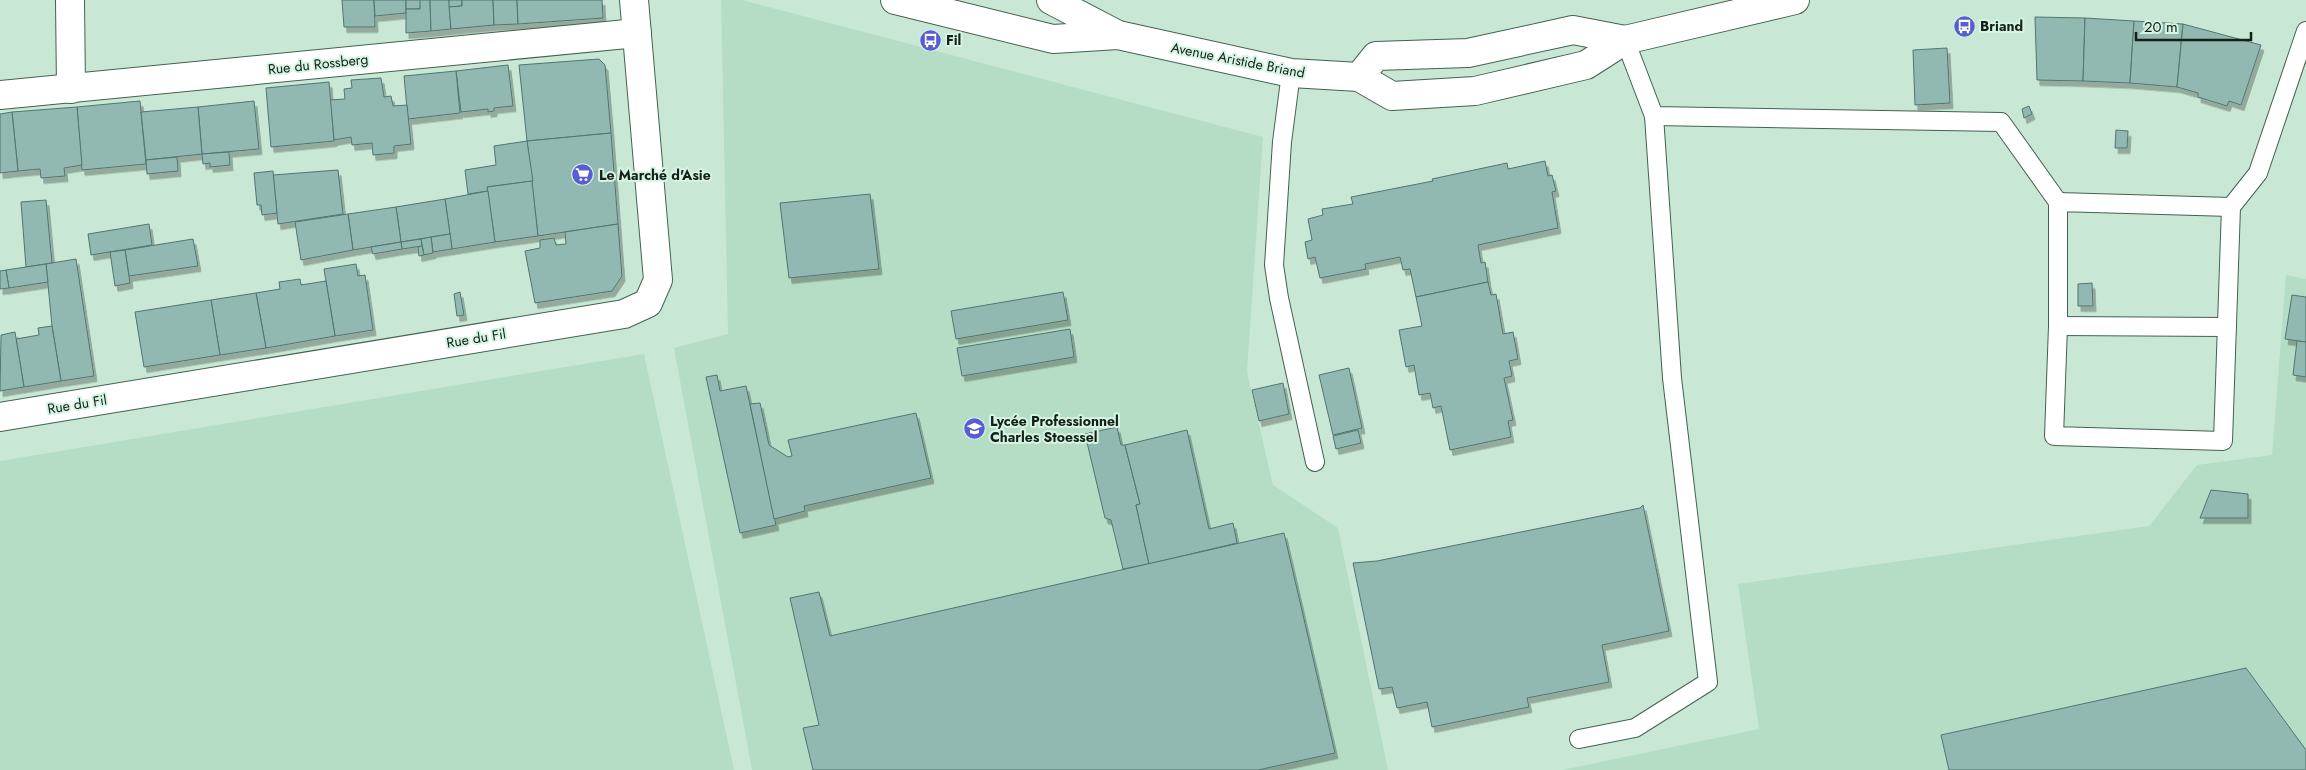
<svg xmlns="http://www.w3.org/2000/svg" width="2306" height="770" font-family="Jost,sans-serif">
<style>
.built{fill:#b5ddc5}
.building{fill:#91b8b1;stroke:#51756f;filter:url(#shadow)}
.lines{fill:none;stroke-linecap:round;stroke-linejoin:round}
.service-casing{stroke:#446150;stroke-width:20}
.minor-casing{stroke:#446150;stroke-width:30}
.secondary-casing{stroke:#446150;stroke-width:30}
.service{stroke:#fff;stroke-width:18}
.minor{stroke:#fff;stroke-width:28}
.secondary{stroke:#fff;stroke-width:28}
.labels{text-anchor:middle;stroke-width:4;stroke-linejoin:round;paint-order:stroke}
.poi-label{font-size:14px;font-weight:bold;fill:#142019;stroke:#d5f5e2;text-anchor:start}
.street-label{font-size:14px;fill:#142019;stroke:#d5f5e2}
</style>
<defs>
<filter id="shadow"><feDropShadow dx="3" dy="5.5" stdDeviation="0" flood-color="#0004"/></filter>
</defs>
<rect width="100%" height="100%" fill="#c8e8d5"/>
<g class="built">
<polygon points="721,0 742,0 1263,137 1247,372 1273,485 1338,528 1388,770 752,770 674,348 728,334"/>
<polygon points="2286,275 2306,279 2306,770 1562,770 1759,729 1738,584 2149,526 2197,465 2272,455"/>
<polygon points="644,354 734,770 0,770 0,461"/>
</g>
<g class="building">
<polygon points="342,0 374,0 375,27 344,27"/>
<polygon points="374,0 406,0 406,13 375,16"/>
<polygon points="406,0 421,0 420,9 406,9"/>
<polygon points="420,0 430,0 431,31 406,33 406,9 420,9"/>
<polygon points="430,0 449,0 451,29 431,31"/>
<polygon points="449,0 462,0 462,6 449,7"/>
<polygon points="462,0 493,0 494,25 451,29 449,7 462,6"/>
<polygon points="493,0 517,0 518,24 494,25"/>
<polygon points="517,0 602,0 603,18 518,24"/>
<polygon points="2035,17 2085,18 2083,81 2037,80"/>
<polygon points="2085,18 2134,21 2130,83 2083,81"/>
<polygon points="2134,21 2183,24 2177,87 2130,83"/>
<polygon points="2183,24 2261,45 2241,105 2229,101 2227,106 2198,97 2198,93 2177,87"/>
<polygon points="1947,48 1950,103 1915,105 1913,50"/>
<polygon points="599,59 605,65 611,133 527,141 519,65"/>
<polygon points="508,65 513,106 494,108 494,111 488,112 488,109 461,112 456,71"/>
<polygon points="456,71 460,113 408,119 404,76"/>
<polygon points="381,78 384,97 391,96 393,106 407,105 411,144 394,146 394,153 373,155 372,143 352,145 351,137 334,140 330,100 345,99 344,89 352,88 351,80"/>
<polygon points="329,82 334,141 271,147 266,88"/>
<polygon points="140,101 146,164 82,170 77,107"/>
<polygon points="254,101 259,149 202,154 198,107"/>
<polygon points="2029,106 2032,114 2024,118 2022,109"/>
<polygon points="77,107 82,165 64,168 65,176 41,178 40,169 18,171 12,112"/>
<polygon points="198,107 202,154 146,160 141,112"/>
<polygon points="12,112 18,171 0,173 0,114"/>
<polygon points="2116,130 2128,131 2127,148 2115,148"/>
<polygon points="611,133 618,224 538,236 527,141"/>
<polygon points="527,141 533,181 487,187 488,191 468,194 465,170 496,165 494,146"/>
<polygon points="229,152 230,165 210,167 210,163 203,164 202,154"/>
<polygon points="177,157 178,171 147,174 146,160"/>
<polygon points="1545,161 1548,176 1552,175 1556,191 1552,192 1558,228 1478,245 1481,263 1485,262 1488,282 1416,297 1410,269 1403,270 1400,257 1365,264 1366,269 1320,278 1315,257 1308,259 1305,242 1312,240 1308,219 1323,215 1322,209 1353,204 1351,197 1433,181 1432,179 1507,163 1508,169"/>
<polygon points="338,170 343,214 278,224 273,175"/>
<polygon points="273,171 277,213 262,215 261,205 257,205 254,173"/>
<polygon points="532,181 538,236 495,242 487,187"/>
<polygon points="488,191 495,242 452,249 445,199"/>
<polygon points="870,194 879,269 789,278 780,203"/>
<polygon points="445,199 450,234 401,242 396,207"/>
<polygon points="46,200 52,263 26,267 21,202"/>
<polygon points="396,207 401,242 353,250 348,214"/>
<polygon points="348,214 353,250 301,260 295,222"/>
<polygon points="149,224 152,245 91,255 88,234"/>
<polygon points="618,224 622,276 612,291 535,303 525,251 540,248 540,240 554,238 556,245 566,244 565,232"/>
<polygon points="450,234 452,249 433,252 431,237"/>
<polygon points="431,237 433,253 424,255 421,239"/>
<polygon points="193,239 198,266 129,276 125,250"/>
<polygon points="421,239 422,246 402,249 401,242"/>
<polygon points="401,242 402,249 373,254 371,247"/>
<polygon points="422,246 424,255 419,256 418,247"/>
<polygon points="125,250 130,283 115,286 110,252"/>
<polygon points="76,259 94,376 61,381 52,326 46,264"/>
<polygon points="46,264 48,282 9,288 6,270"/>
<polygon points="356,264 358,276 365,275 373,330 335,336 324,269"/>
<polygon points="6,270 9,288 0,289 0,271"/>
<polygon points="300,279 301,285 326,281 335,336 266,348 256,293 280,289 279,282"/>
<polygon points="1488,282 1491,295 1496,294 1503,334 1513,332 1518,359 1509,361 1512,376 1504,378 1513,420 1508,421 1511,437 1450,450 1441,406 1433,408 1430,393 1419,395 1414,365 1406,367 1399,330 1422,326 1416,297"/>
<polygon points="2092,283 2093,306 2078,306 2078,284"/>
<polygon points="460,292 464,315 457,316 454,294"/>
<polygon points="1063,292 1068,320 956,339 951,311"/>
<polygon points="256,293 266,348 220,355 211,300"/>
<polygon points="2292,295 2306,297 2306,342 2285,339"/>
<polygon points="211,300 220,355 144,367 135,312"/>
<polygon points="52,326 61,381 24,387 16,339 39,335 38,328"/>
<polygon points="1070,329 1074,357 962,376 957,348"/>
<polygon points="15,332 24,387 0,391 1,335"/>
<polygon points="2297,341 2306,342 2306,377 2293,375"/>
<polygon points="1349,368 1362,428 1333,435 1319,375"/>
<polygon points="717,375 720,391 746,386 776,525 740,533 706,377"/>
<polygon points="1283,383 1289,414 1259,421 1252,390"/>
<polygon points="760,403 769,445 788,457 792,456 788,440 916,413 931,478 804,506 805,511 774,519 750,404"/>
<polygon points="1117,427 1121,445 1125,445 1140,504 1136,505 1149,564 1123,569 1111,520 1105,518 1085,434"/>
<polygon points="1187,430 1209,529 1233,523 1237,543 1149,564 1136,505 1140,504 1125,445"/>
<polygon points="1358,430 1361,443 1336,449 1333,436"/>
<polygon points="2211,490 2248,494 2248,518 2200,518"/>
<polygon points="1643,505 1669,631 1602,645 1609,682 1527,698 1529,707 1432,727 1427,702 1397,708 1392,687 1379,689 1353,563 1377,561 1640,508"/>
<polygon points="1284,533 1335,753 1258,770 813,770 803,728 819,725 790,598 819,592 830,636"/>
<polygon points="2246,668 2306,750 2306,770 1949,770 1941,735"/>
</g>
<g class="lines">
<defs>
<g id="service">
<polyline points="1625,40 1654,116 2001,122 2058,202"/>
<polyline points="1291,73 1282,142 1274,265 1279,298 1315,462"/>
<polygon points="2058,202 2231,207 2223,441 2054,436 2058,326"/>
<polyline points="2231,207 2258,173 2306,31"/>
<polyline points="2058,326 2227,327"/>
<polyline points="1579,739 1635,728 1708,682 1672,378 1654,116"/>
</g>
<g id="minor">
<polyline points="70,0 71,89"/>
<polyline points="0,95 637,33"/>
<polyline points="0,417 624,314 648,303 658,280 634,0"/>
</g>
<g id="secondary">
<polyline points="895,0 1053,39 1118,35"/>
<polyline points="1051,0 1118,35 1291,73 1359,77 1392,96 1475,91 1586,65 1625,40 1795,0"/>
<polyline points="1359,77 1376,56 1468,53 1573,30 1625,40"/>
</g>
</defs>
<use href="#service" class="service-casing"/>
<use href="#minor" class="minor-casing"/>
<use href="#secondary" class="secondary-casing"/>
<use href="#service" class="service"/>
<use href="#minor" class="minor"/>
<use href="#secondary" class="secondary"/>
</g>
<defs>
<symbol id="bus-disc" viewBox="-11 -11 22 22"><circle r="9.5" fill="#575dd4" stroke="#d5f5e2"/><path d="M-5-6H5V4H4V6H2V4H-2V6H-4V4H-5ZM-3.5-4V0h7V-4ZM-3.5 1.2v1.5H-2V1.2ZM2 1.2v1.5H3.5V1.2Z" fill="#fff"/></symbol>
<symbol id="supermarket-disc" viewBox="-11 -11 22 22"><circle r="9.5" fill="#575dd4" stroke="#d5f5e2"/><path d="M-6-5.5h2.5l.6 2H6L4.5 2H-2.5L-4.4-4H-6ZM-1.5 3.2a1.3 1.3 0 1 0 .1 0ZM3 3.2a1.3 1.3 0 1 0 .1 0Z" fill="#fff"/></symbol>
<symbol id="school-disc" viewBox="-11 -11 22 22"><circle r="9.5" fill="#575dd4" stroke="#d5f5e2"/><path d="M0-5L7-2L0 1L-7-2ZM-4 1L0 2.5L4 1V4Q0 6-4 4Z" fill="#fff"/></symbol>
</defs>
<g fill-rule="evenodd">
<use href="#bus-disc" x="1952" y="14" width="25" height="25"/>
<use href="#bus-disc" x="918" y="28" width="25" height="25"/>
<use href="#supermarket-disc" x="570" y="162" width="25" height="25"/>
<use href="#school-disc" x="962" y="416" width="25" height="25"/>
</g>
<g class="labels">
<g class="poi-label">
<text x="1980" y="31">Briand</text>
<text x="946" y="45">Fil</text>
<text x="599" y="180">Le Marché d'Asie</text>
<text x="990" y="426">Lycée Professionnel<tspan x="990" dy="16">Charles Stoessel</tspan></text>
</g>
<g class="street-label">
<text transform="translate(1238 60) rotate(11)" y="5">Avenue Aristide Briand</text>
<text transform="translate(318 64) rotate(-6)" y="5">Rue du Rossberg</text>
<text transform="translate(476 338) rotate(-9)" y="5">Rue du Fil</text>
<text transform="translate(77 404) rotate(-9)" y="5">Rue du Fil</text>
</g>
</g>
<path d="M2136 32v8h115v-8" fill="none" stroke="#142019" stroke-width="2.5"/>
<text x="2144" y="32" font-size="15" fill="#142019" stroke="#d5f5e2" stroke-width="4" paint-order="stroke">20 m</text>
</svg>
